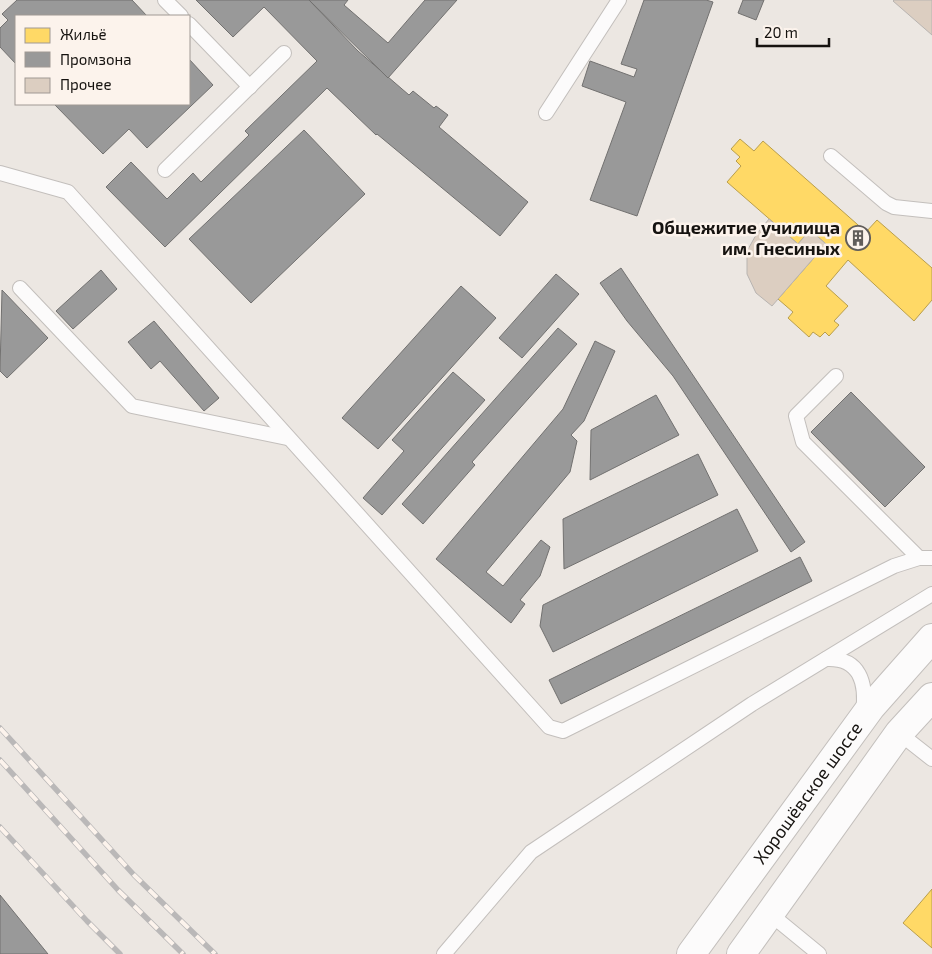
<svg xmlns="http://www.w3.org/2000/svg" width="932" height="954" font-family="'Exo 2',sans-serif">
<style>
.homes{fill:#ffd966;stroke:#b99e4c}
.industry{fill:#999;stroke:#727170}
.building{fill:#dccec1;stroke:#b8b4b1}
.lines{fill:none;stroke-linecap:round;stroke-linejoin:round}
.service-casing{stroke:#c3bfbc;stroke-width:16}
.secondary-casing{stroke:#c3bfbc;stroke-width:30}
.service{stroke:#fcfbfb;stroke-width:14}
.secondary{stroke:#fcfbfb;stroke-width:28}
.rail-casing{stroke:#bab8b8;stroke-width:5.5}
.rail{stroke:#fcf3ec;stroke-width:4;stroke-dasharray:11;stroke-linecap:butt}
.labels{text-anchor:middle;stroke-width:5;stroke-linejoin:round;paint-order:stroke}
.poi-label{font-size:18px;font-weight:bold;fill:#161310;stroke:#fcf3ec;text-anchor:end}
.street-label{font-size:18px;fill:#161310;stroke:#fcf3ec}
</style>
<rect width="100%" height="100%" fill="#ece7e2"/>
<g class="homes">
<polygon points="740,139 754,151 763,141 866,232 877,220 932,268 932,300 914,321 848,260 826,286 848,306 834,321 839,325 829,336 825,332 820,337 813,332 809,337 788,318 793,312 778,299 826,244 810,230 798,244 727,182 741,166 736,161 740,157 731,149"/>
<polygon points="932,889 932,948 903,923"/>
</g>
<g class="industry">
<polygon points="17,0 132,0 147,16 16,16 16,64 0,47 0,28 8,20 2,14"/>
<polygon points="196,0 309,0 358,51 409,95 413,91 434,108 436,106 448,115 439,127 528,202 500,236 377,134 376,135 327,88 165,247 106,187 131,162 167,199 193,173 201,182 249,135 245,131 317,61 264,7 233,37"/>
<polygon points="309,0 348,0 344,5 388,43 425,0 457,0 388,78"/>
<polygon points="644,0 706,0 713,2 637,216 590,200 626,102 582,86 590,61 634,77 637,69 621,64"/>
<polygon points="743,0 764,0 756,20 738,13"/>
<polygon points="189,59 213,85 147,148 129,129 103,154 54,104 189,104"/>
<polygon points="304,130 365,194 251,303 189,239"/>
<polygon points="621,268 805,542 791,552 673,376 627,321 600,283"/>
<polygon points="101,270 117,289 73,329 56,311"/>
<polygon points="556,274 579,294 522,358 499,338"/>
<polygon points="461,286 496,318 378,449 342,418"/>
<polygon points="2,290 48,338 7,378 0,371"/>
<polygon points="154,321 219,398 204,411 160,361 151,369 128,342"/>
<polygon points="558,328 577,344 472,462 475,465 423,524 402,504"/>
<polygon points="595,341 615,351 584,421 571,435 577,441 570,472 486,572 503,586 541,540 550,547 540,576 520,600 525,604 511,623 436,559 563,409"/>
<polygon points="453,372 485,400 382,515 363,498 404,451 392,440"/>
<polygon points="851,392 925,467 885,507 811,432"/>
<polygon points="656,395 679,435 590,480 591,430"/>
<polygon points="698,454 718,495 564,569 563,519"/>
<polygon points="737,509 758,551 553,652 540,626 543,605"/>
<polygon points="800,557 812,581 561,704 549,680"/>
<polygon points="0,895 48,954 0,954"/>
</g>
<g class="building">
<polygon points="894,0 932,0 932,35 893,1"/>
<polygon points="769,219 798,244 810,230 826,244 772,306 756,293 747,274 747,251 756,235"/>
</g>
<g class="lines">
<defs>
<g id="service">
<polyline points="165,0 181,16"/>
<polyline points="189,24 250,87"/>
<polyline points="546,113 619,0"/>
<polyline points="831,156 886,203 894,207 932,211"/>
<polyline points="165,170 284,53"/>
<polyline points="0,173 68,192 549,727 563,731 894,566 919,558 932,558"/>
<polyline points="20,288 132,406 287,438"/>
<polyline points="836,376 796,416 803,442 919,558"/>
<path d="M826,659c34,-2 41,24 37,54"/>
<polyline points="899,733 932,759"/>
<polyline points="769,913 819,954"/>
<polyline points="444,954 531,852 752,704 932,594"/>
</g>
<g id="secondary">
<path id="s1" d="M691,954l180,-247 61,-69"/>
<polyline points="741,954 899,733 932,697"/>
</g>
</defs>
<use href="#service" class="service-casing"/>
<use href="#secondary" class="secondary-casing"/>
<use href="#service" class="service"/>
<use href="#secondary" class="secondary"/>
<defs>
<g id="rail">
<polyline points="0,728 134,875 215,954"/>
<polyline points="0,760 118,890 183,954"/>
<polyline points="0,827 87,921 120,954"/>
</g>
</defs>
<use href="#rail" class="rail-casing"/>
<use href="#rail" class="rail"/>
</g>
<defs>
<symbol id="building-ring" viewBox="-11 -11 22 22"><circle r="9.5" fill="#fcf3ec" stroke="#615d5a" stroke-width="1.5"/><path d="M-4-6H4V6H1V3H-1V6H-4ZM-2.5-4.3h1.7v1.8h-1.7ZM.8-4.3h1.7v1.8H.8ZM-2.5-1h1.7V.8h-1.7ZM.8-1h1.7V.8H.8Z" fill="#615d5a"/></symbol>
</defs>
<g fill-rule="evenodd">
<use href="#building-ring" x="844" y="224" width="28" height="28"/>
</g>
<g class="labels">
<g class="poi-label">
<text x="840" y="234">Общежитие училища<tspan x="840" dy="21">им. Гнесиных</tspan></text>
</g>
<g class="street-label">
<text dy="6" stroke="none"><textPath href="#s1" startOffset="199">Хорошёвское шоссе</textPath></text>
</g>
</g>
<rect x="15" y="15" width="175" height="90" fill="#fcf3ec" stroke="#a09994"/>
<rect x="25" y="28" width="25" height="15" fill="#ffd966" stroke="#a09994"/>
<text x="60" y="40" font-size="15" fill="#161310">Жильё</text>
<rect x="25" y="52" width="25" height="15" fill="#999999" stroke="#a09994"/>
<text x="60" y="65" font-size="15" fill="#161310">Промзона</text>
<rect x="25" y="78" width="25" height="15" fill="#dccec1" stroke="#a09994"/>
<text x="60" y="90" font-size="15" fill="#161310">Прочее</text>
<path d="M757 38v8h72v-8" fill="none" stroke="#161310" stroke-width="2.5"/>
<text x="764" y="38" font-size="15" fill="#161310" stroke="#fcf3ec" stroke-width="4" paint-order="stroke">20 m</text>
</svg>
